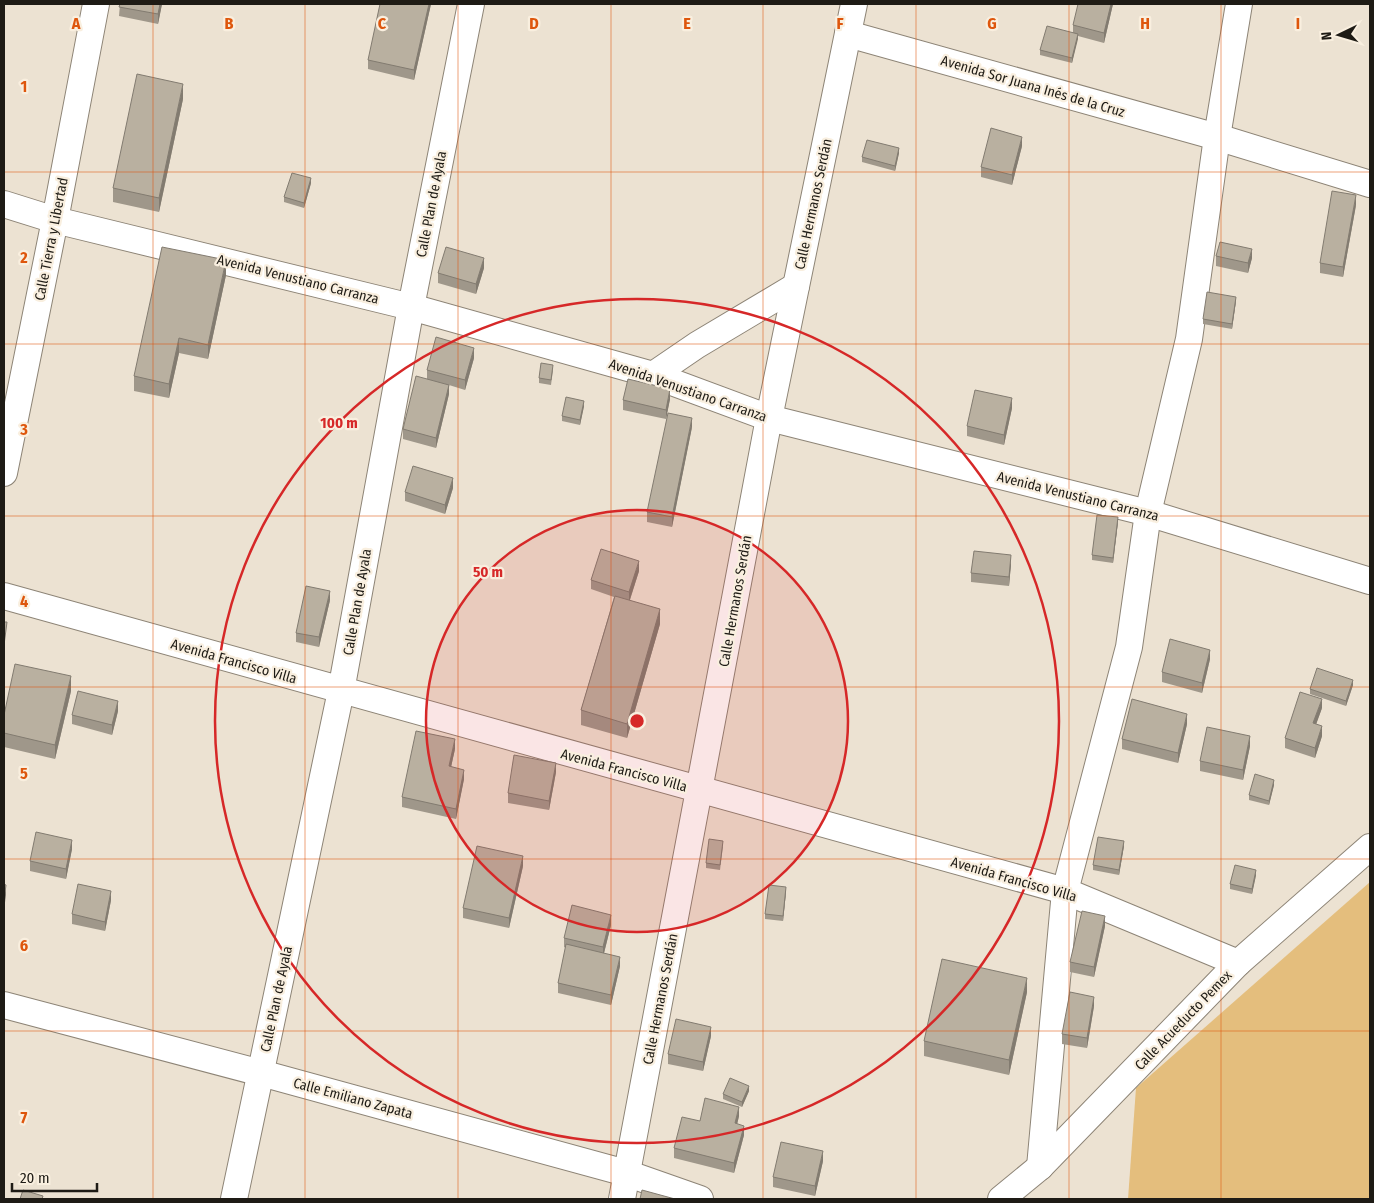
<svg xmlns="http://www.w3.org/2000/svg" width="1374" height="1203" font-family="'Fira Sans Condensed',sans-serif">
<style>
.green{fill:#e4be7d}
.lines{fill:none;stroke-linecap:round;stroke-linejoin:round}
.street-casing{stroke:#8d8476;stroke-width:28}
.street{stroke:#fff;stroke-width:26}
.wall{fill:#9f978a}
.shaded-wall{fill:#827b70}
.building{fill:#b9b0a0;stroke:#827b70}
.grid{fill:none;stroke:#de560c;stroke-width:1;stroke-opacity:0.55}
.ring{fill:none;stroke:#d62828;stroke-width:2.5}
.labels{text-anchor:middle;stroke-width:4.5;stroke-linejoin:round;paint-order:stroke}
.street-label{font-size:14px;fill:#1e1b15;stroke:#f9efdf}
.grid-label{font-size:16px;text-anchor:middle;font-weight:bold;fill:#de560c;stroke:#f9efdf;stroke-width:4.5;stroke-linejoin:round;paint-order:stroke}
.centre{fill:#d62828;stroke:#f9efdf;stroke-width:2.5}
.ring-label{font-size:15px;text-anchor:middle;font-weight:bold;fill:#d62828;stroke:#f9efdf;stroke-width:4.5;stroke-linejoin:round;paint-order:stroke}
</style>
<rect width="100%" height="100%" fill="#ece2d2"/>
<polygon class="green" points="1370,882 1370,1199 1128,1199 1136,1088"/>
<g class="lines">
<defs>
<g id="street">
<polyline points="848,34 1217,137 1370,184"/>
<polyline points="4,204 55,220 411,307 653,375 769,418 1148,513 1370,581"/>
<polyline points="653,375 697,345 796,286"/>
<polyline points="4,473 55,220 96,4"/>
<polyline points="4,596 1065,891 1238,963"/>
<polyline points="4,1005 261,1073 626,1173 700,1199"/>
<polyline points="1040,1167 1065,891 1129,647 1148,513 1189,339 1217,137 1239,4"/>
<polyline points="234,1199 341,691 411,307 471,4"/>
<polyline points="622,1199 769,418 854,4"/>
<polyline points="1001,1199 1040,1167 1238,963 1370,847"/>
</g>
</defs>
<use href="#street" class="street-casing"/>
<use href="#street" class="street"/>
</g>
<g class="wall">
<polygon points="120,4 162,4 158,24 119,16"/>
<polygon points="431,4 414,80 368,69 368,60"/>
<polygon points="1113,4 1104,43 1078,36 1072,63 1040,55 1040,50 1073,33 1073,25"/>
<polygon points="183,99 159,212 113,202 113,188"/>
<polygon points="1022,146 1012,185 981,177 981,167"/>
<polygon points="899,153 895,171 862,162 862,157"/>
<polygon points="311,183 304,208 284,202 284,197"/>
<polygon points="1356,205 1343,277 1320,273 1320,263"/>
<polygon points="1216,256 1252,258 1248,273 1216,266"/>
<polygon points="484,268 476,294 438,283 438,273"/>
<polygon points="226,275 208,359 179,353 169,398 134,391 134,376"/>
<polygon points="1236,301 1232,329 1203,324 1203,319"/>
<polygon points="474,358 465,390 449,385 449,394 436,448 403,439 403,429 427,379 427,370"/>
<polygon points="553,370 551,385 539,383 539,378"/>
<polygon points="670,399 666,419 623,410 623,400"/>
<polygon points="584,406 580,425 562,421 562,416"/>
<polygon points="1012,408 1004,445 967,436 967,426"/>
<polygon points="692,427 672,527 647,522 647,512"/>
<polygon points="453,488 445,514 405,501 405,492"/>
<polygon points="1118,522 1113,563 1092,560 1092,555"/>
<polygon points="1011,564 1009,586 971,582 971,573"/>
<polygon points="639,571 630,600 660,624 627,738 581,725 581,710 614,597 591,589 591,580"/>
<polygon points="330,600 319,647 296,642 296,633"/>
<polygon points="1210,659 1202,693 1162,682 1162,672"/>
<polygon points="1353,685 1346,706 1310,694 1310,689"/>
<polygon points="71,691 55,759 4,747 4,715"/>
<polygon points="1322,708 1316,724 1322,736 1315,758 1285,748 1285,738"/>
<polygon points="118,711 112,735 72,724 72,715"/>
<polygon points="1187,724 1178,763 1122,749 1122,739"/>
<polygon points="1250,746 1243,780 1200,771 1200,761"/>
<polygon points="455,749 451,767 464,779 456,819 402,807 402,797"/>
<polygon points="556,772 549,810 508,803 508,793"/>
<polygon points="1274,785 1269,805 1249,800 1249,795"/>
<polygon points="723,846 720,870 706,868 706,863"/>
<polygon points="1124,846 1119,875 1093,870 1093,865"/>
<polygon points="72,849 66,879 30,871 30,861"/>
<polygon points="523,866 509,928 463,918 463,908"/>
<polygon points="1256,875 1252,894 1230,889 1230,884"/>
<polygon points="786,892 783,921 765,919 765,914"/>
<polygon points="111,900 105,931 72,924 72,914"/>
<polygon points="611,925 604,953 620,966 611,1005 558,993 558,983 566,948 564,947 564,938"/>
<polygon points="1105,926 1094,977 1070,972 1070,962"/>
<polygon points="1027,992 1009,1075 924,1056 924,1041"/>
<polygon points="1094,1006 1087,1048 1062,1044 1062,1034"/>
<polygon points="711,1036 703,1071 668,1064 668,1054"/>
<polygon points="749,1091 742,1107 723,1099 723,1094"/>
<polygon points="739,1116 737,1124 744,1135 734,1173 674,1158 674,1148 700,1121"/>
<polygon points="823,1161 815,1196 773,1187 773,1177"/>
</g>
<g class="shaded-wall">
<polygon points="160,4 162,4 158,24 158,14"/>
<polygon points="429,4 431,4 414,80 414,70"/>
<polygon points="1111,4 1113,4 1104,43 1104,33"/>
<polygon points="1078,34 1078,39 1072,63 1072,58"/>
<polygon points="183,84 183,99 159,212 159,198"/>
<polygon points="1022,137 1022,146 1012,185 1012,175"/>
<polygon points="899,148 899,153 895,171 895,166"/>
<polygon points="311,178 311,183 304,208 304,203"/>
<polygon points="1356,195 1356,205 1343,277 1343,267"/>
<polygon points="1252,249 1252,258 1248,273 1248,263"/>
<polygon points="484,258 484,268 476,294 476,284"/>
<polygon points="226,260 226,275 208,359 208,345"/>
<polygon points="1236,297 1236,301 1232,329 1232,324"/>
<polygon points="179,338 179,353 169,398 169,384"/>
<polygon points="474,348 474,358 465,390 465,380"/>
<polygon points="449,385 449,394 436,448 436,438"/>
<polygon points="670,389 670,399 666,419 666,410"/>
<polygon points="1012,398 1012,408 1004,445 1004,435"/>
<polygon points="584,401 584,406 580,425 580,420"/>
<polygon points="692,418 692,427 672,527 672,517"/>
<polygon points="453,478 453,488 445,514 445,505"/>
<polygon points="1118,517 1118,522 1113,563 1113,558"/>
<polygon points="1011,555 1011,564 1009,586 1009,577"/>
<polygon points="639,561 639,571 629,602 629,592"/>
<polygon points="330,591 330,600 319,647 319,637"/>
<polygon points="660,609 660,624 627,738 627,724"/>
<polygon points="1210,650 1210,659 1202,693 1202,683"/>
<polygon points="71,676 71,691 55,759 55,745"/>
<polygon points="1353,680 1353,685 1346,706 1346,701"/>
<polygon points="1322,699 1322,708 1313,733 1313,723"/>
<polygon points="118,701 118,711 112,735 112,725"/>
<polygon points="1187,714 1187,724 1178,763 1178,753"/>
<polygon points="1322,726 1322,736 1315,758 1315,748"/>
<polygon points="1250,736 1250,746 1243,780 1243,770"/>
<polygon points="455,739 455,749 449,776 449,766"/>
<polygon points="556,763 556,772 549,810 549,801"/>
<polygon points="464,770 464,779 456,819 456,809"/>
<polygon points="1274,780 1274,785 1269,805 1269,801"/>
<polygon points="72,840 72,849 66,879 66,869"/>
<polygon points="1124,841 1124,846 1119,875 1119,870"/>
<polygon points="523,856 523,866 509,928 509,918"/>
<polygon points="1256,870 1256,875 1252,894 1252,889"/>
<polygon points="6,885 6,895 4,910 4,900"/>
<polygon points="786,887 786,892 783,921 783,916"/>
<polygon points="111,891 111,900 105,931 105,922"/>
<polygon points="611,915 611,925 603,957 603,947"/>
<polygon points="1105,916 1105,926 1094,977 1094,967"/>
<polygon points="620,957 620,966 611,1005 611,995"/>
<polygon points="1027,978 1027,992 1009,1075 1009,1060"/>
<polygon points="1094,997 1094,1006 1087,1048 1087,1038"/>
<polygon points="711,1027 711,1036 703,1071 703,1062"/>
<polygon points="749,1086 749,1091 742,1107 742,1102"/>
<polygon points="739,1107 739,1116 735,1133 735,1123"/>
<polygon points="744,1126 744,1135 734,1173 734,1163"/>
<polygon points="823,1151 823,1161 815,1196 815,1186"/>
</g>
<g class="building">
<polygon points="120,4 160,4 158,14 119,7"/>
<polygon points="380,4 429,4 414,70 368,60"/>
<polygon points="1078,4 1111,4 1104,33 1073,25"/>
<polygon points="1047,26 1078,34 1072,58 1040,50"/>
<polygon points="137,74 183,84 159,198 113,188"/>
<polygon points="991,128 1022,137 1012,175 981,167"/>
<polygon points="867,140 899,148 895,166 862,157"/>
<polygon points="292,173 311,178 304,203 284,197"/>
<polygon points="1332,191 1356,195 1343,267 1320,263"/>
<polygon points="1220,242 1252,249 1248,263 1216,256"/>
<polygon points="162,247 226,260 208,345 179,338 169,384 134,376"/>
<polygon points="446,247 484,258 476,284 438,273"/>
<polygon points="1207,292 1236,297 1232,324 1203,319"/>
<polygon points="436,337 474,348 465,380 427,370"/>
<polygon points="541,363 553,365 551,380 539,378"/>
<polygon points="416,376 449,385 436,438 403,429"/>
<polygon points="628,379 670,389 666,410 623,400"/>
<polygon points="975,390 1012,398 1004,435 967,426"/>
<polygon points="566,397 584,401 580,420 562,416"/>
<polygon points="668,413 692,418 672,517 647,512"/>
<polygon points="413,466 453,478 445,505 405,492"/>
<polygon points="1097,515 1118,517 1113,558 1092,555"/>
<polygon points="601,549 639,561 629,592 591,580"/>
<polygon points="974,551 1011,555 1009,577 971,573"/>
<polygon points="306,586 330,591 319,637 296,633"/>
<polygon points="615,596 660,609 627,724 581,710"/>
<polygon points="4,622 7,622 4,645"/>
<polygon points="1170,639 1210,650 1202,683 1162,672"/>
<polygon points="15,664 71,676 55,745 4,733 4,715"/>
<polygon points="1317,668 1353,680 1346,701 1310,689"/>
<polygon points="78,691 118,701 112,725 72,715"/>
<polygon points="1300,692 1322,699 1313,723 1322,726 1315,748 1285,738"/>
<polygon points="1132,699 1187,714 1178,753 1122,739"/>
<polygon points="1207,727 1250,736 1243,770 1200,761"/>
<polygon points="416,731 455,739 449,766 464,770 456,809 402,797"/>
<polygon points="514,755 556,763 549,801 508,793"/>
<polygon points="1255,774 1274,780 1269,801 1249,795"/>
<polygon points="36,832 72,840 66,869 30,861"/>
<polygon points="1098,837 1124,841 1119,870 1093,865"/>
<polygon points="709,839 723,841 720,865 706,863"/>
<polygon points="477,846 523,856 509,918 463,908"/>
<polygon points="1235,865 1256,870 1252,889 1230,884"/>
<polygon points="4,884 6,885 4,900"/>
<polygon points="78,884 111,891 105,922 72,914"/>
<polygon points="769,885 786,887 783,916 765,914"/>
<polygon points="572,905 611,915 603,947 564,938"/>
<polygon points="1082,911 1105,916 1094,967 1070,962"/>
<polygon points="566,944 620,957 611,995 558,983"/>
<polygon points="942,959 1027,978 1009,1060 924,1041"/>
<polygon points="1070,992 1094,997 1087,1038 1062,1034"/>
<polygon points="676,1019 711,1027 703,1062 668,1054"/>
<polygon points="730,1078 749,1086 742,1102 723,1094"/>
<polygon points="705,1098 739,1107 735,1123 744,1126 734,1163 674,1148 682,1117 700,1121"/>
<polygon points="781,1142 823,1151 815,1186 773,1177"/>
<polygon points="23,1190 43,1196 42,1199 20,1199"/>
<polygon points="642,1190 675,1199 640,1199"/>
</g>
<path class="grid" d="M153,4v1195M305,4v1195M458,4v1195M611,4v1195M763,4v1195M916,4v1195M1069,4v1195M1221,4v1195M4,172h1366M4,344h1366M4,516h1366M4,687h1366M4,859h1366M4,1031h1366"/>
<circle cx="637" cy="721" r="211" fill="#d62828" fill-opacity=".12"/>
<g class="ring">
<circle cx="637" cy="721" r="211"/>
<circle cx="637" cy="721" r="422"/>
</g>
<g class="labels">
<g class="street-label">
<text transform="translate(1033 86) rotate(16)" y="5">Avenida Sor Juana Inés de la Cruz</text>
<text transform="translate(431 204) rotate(-79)" y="5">Calle Plan de Ayala</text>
<text transform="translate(813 204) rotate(-78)" y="5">Calle Hermanos Serdán</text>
<text transform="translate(51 239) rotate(-79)" y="5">Calle Tierra y Libertad</text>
<text transform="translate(298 279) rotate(14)" y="5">Avenida Venustiano Carranza</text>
<text transform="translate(688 390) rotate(19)" y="5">Avenida Venustiano Carranza</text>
<text transform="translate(1078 496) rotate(14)" y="5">Avenida Venustiano Carranza</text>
<text transform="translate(735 601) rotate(-80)" y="5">Calle Hermanos Serdán</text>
<text transform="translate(357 602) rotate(-80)" y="5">Calle Plan de Ayala</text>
<text transform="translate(234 661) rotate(16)" y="5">Avenida Francisco Villa</text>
<text transform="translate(624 770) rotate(15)" y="5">Avenida Francisco Villa</text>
<text transform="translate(1014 879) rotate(16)" y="5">Avenida Francisco Villa</text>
<text transform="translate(276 999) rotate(-78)" y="5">Calle Plan de Ayala</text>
<text transform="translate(660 999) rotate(-79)" y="5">Calle Hermanos Serdán</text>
<text transform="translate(1183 1020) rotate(-46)" y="5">Calle Acueducto Pemex</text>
<text transform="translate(353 1098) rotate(15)" y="5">Calle Emiliano Zapata</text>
</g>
</g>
<g class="grid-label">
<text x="76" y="29">A</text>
<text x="229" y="29">B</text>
<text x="382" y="29">C</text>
<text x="534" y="29">D</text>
<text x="687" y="29">E</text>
<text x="840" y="29">F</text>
<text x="992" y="29">G</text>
<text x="1145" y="29">H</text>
<text x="1298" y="29">I</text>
<text x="24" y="92">1</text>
<text x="24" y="263">2</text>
<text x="24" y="435">3</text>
<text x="24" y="607">4</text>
<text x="24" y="779">5</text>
<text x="24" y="951">6</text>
<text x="24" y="1123">7</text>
</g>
<circle cx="637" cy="721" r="8" class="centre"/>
<g class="ring-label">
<text x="339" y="428">100 m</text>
<text x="488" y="577">50 m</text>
</g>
<rect width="1374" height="1203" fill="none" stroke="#1e1b15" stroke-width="10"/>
<g transform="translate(1339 35) rotate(265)" stroke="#f9efdf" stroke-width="4" paint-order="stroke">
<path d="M0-4L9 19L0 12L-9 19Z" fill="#1e1b15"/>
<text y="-8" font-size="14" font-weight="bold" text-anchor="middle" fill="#1e1b15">N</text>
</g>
<path d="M12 1183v8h85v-8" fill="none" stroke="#1e1b15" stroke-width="2.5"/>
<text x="20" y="1183" font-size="15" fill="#1e1b15" stroke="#f9efdf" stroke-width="4" paint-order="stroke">20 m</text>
</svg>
